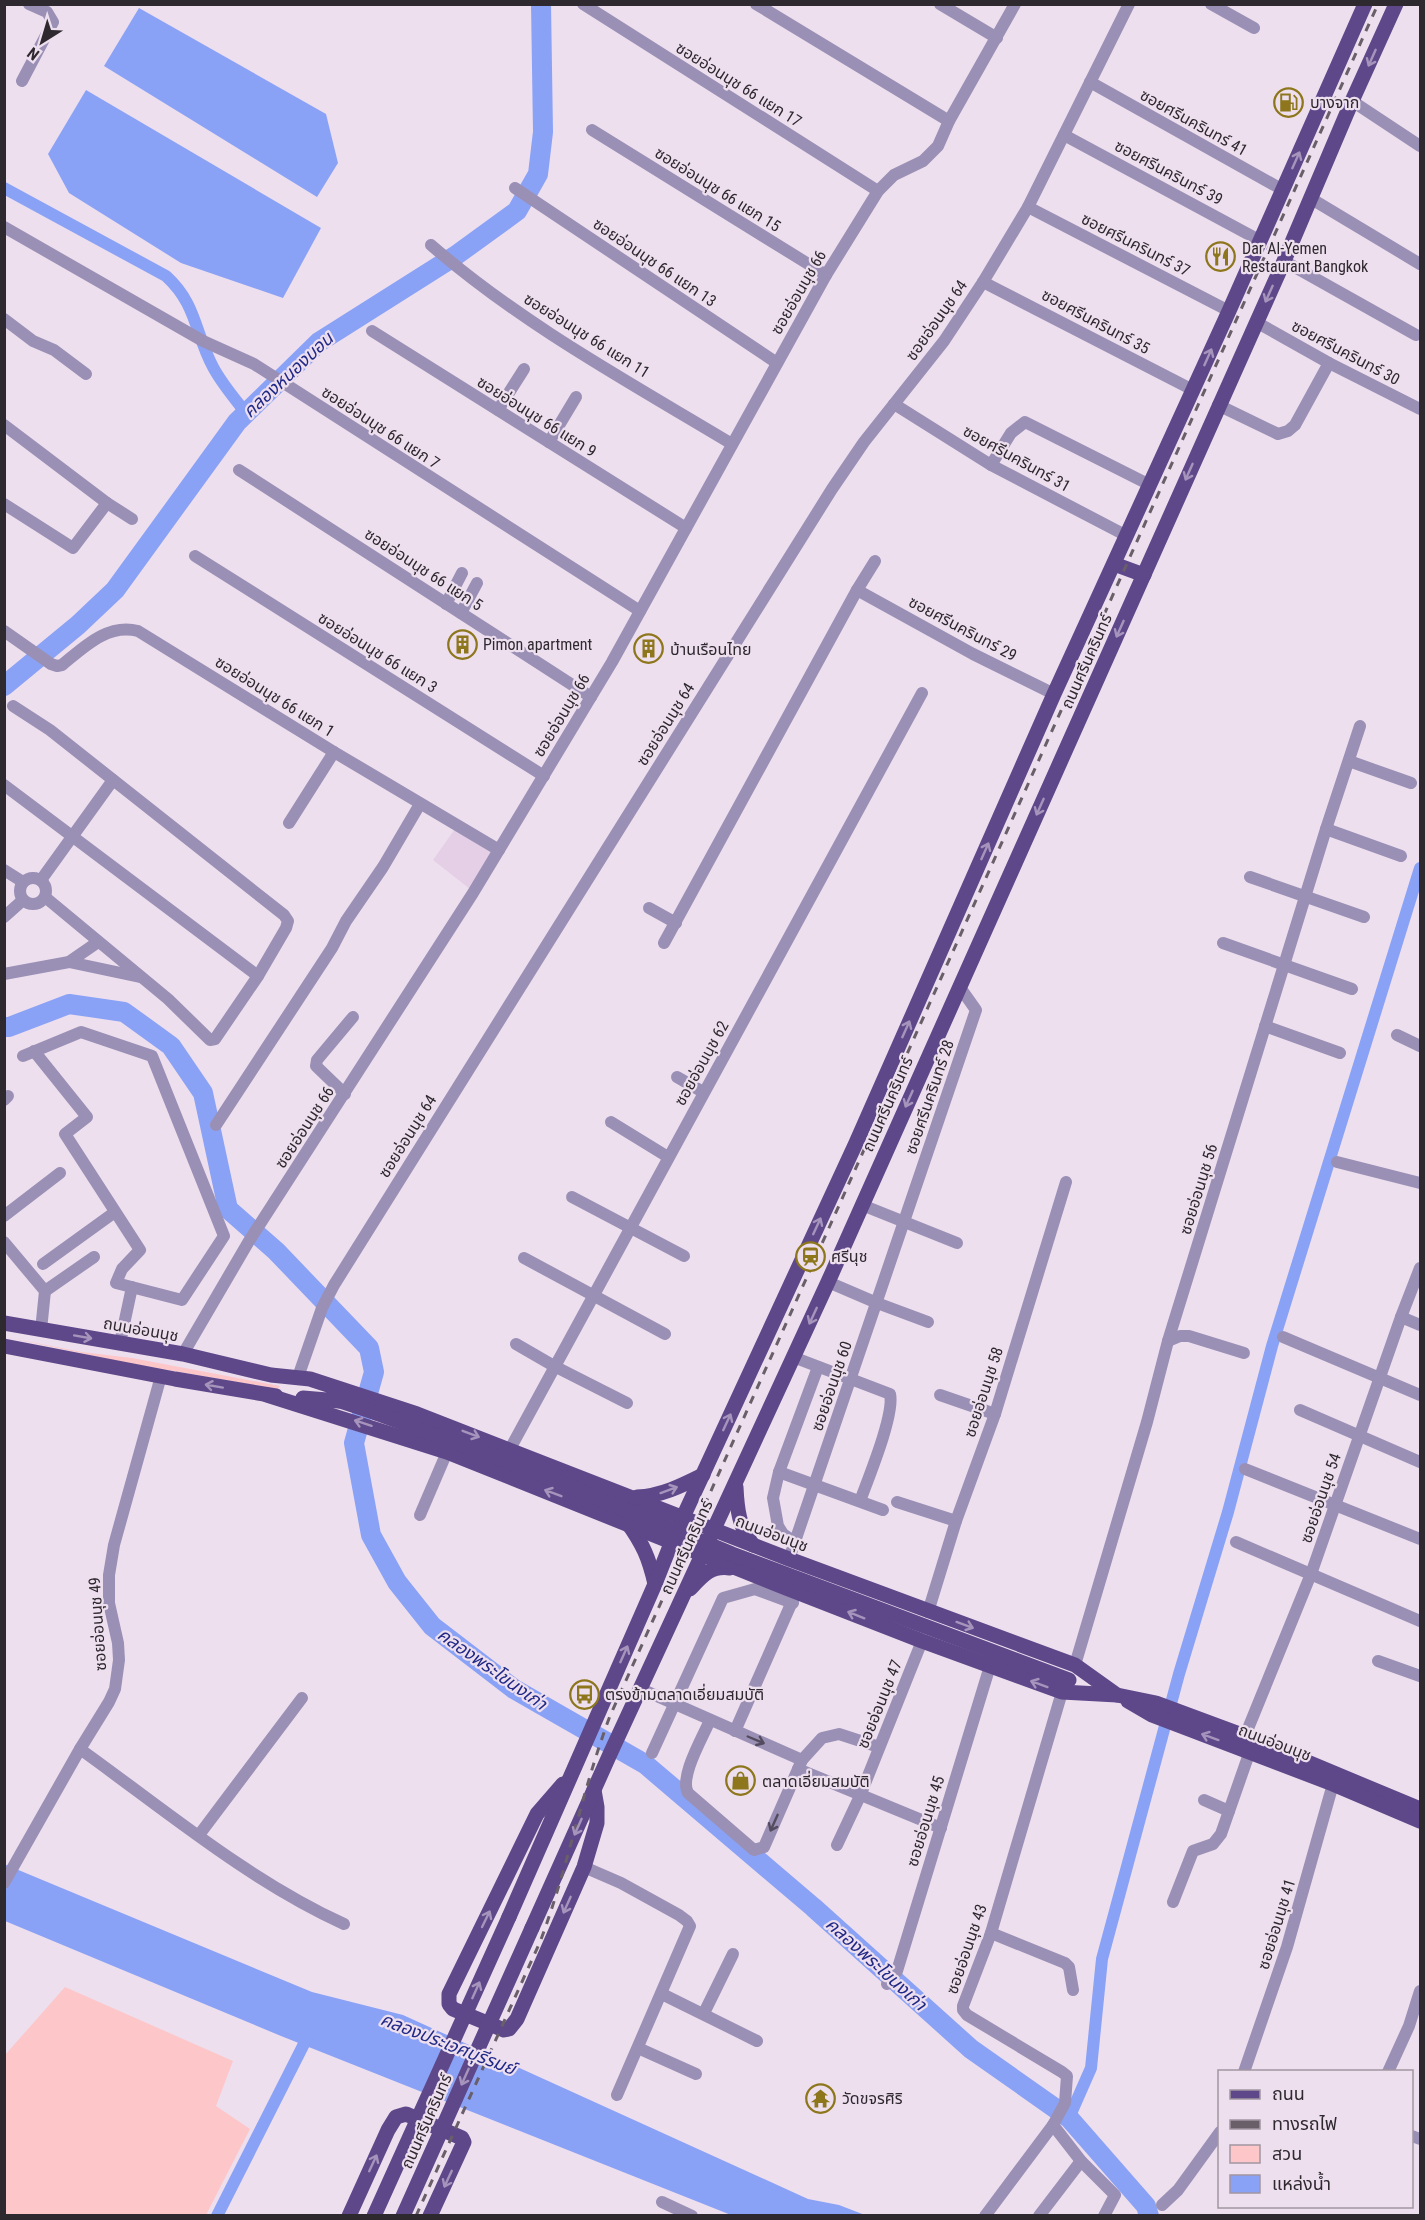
<svg xmlns="http://www.w3.org/2000/svg" width="1425" height="2220" font-family="'Roboto Condensed','Noto Sans Thai',sans-serif">
<style>
.built{fill:#e4cfe6}
.green{fill:#fdc7c9}
.water{fill:#8aa2f5}
.lines{fill:none;stroke-linecap:round;stroke-linejoin:round}
.canal{stroke:#8aa2f5;stroke-width:12}
.river{stroke:#8aa2f5;stroke-width:20}
.street{stroke:#9a90b5;stroke-width:12}
.primary{stroke:#5e4889;stroke-width:15}
.rail{stroke:#685f69;stroke-width:3;stroke-dasharray:8 8;stroke-linecap:butt}
.primary-bridge{stroke:#5e4889;stroke-width:15}
.oneway{stroke:#a694bc}
.oneway2{stroke:#544c5e}
.labels{text-anchor:middle;stroke-width:4.5;stroke-linejoin:round;paint-order:stroke}
.street-label{font-size:16px;fill:#2e282f;stroke:#eedfef}
.poi-label{font-size:16px;fill:#2e282f;stroke:#eedfef;text-anchor:start}
.water-label{font-size:18px;font-style:italic;fill:#202986;stroke:#eedfef}
</style>
<rect width="100%" height="100%" fill="#eedfef"/>
<polygon class="built" points="455,829 495,851 470,889 433,860"/>
<g class="green">
<polygon points="5,1337 82,1352 132,1358 280,1386 278,1389 128,1363"/>
<polygon points="65,1987 233,2061 216,2106 250,2129 206,2215 5,2215 5,2055"/>
</g>
<g class="water">
<polygon points="139,8 326,114 338,163 317,197 104,66"/>
<polygon points="86,90 321,228 283,298 181,263 69,193 48,154"/>
<polygon points="4,1864 312,1992 403,2015 808,2199 839,2205 865,2215 731,2215 281,2036 5,1921"/>
</g>
<g class="lines">
<g class="canal">
<path d="M4,188l162,88c31,28 29,58 47,91 9,17 22,32 33,46"/>
<polyline points="1069,2118 1091,2068 1102,1959 1179,1674 1228,1512 1272,1346 1420,868"/>
<polyline points="217,2216 310,2032"/>
</g>
<g class="river">
<polyline points="4,686 78,625 115,590 237,422 319,342 455,256 517,211 538,174 543,132 541,4"/>
<polyline points="4,1027 9,1027 69,1004 124,1012 171,1046 203,1093 228,1209 276,1251 369,1348 374,1372 354,1443 371,1535 397,1582 432,1626 514,1689 645,1764 813,1907 971,2049 1069,2118 1146,2206 1149,2216"/>
</g>
<g class="street">
<polyline points="583,4 878,191"/>
<polyline points="756,4 949,121"/>
<polyline points="940,4 997,38"/>
<polyline points="1211,4 1254,28"/>
<polyline points="22,81 53,22 47,12 29,4"/>
<polyline points="1090,82 1283,190"/>
<polyline points="1352,101 1420,146"/>
<polyline points="592,130 826,275"/>
<polyline points="1064,135 1259,240"/>
<polyline points="515,188 777,363"/>
<polyline points="1310,198 1420,264"/>
<polyline points="1028,207 1229,311"/>
<polyline points="4,227 203,341 254,364 640,611"/>
<path d="M431,245c91,79 198,137 301,199"/>
<polyline points="1284,261 1416,335"/>
<polyline points="983,282 1193,390"/>
<polyline points="4,319 33,341 54,350 86,374"/>
<polyline points="1256,322 1329,363 1420,409"/>
<polyline points="372,331 686,528"/>
<polyline points="894,404 991,465 1127,536"/>
<polyline points="1218,405 1278,434 1288,431 1295,425 1329,363"/>
<polyline points="498,410 524,369"/>
<polyline points="4,425 107,503 132,519"/>
<polyline points="549,442 576,397"/>
<polyline points="991,465 1011,433 1025,422 1150,485"/>
<polyline points="239,470 591,697"/>
<polyline points="4,504 73,548 107,503"/>
<polyline points="195,556 544,776"/>
<polyline points="857,590 973,654 1054,694"/>
<polyline points="446,604 462,573"/>
<polyline points="461,613 477,583"/>
<path d="M4,631l47,33 6,2 5,-1c22,-18 46,-42 76,-34l196,121 165,98"/>
<polyline points="13,706 50,730 284,915 288,921 286,928 258,976 215,1039 210,1040 168,999 45,897"/>
<polyline points="1349,761 1411,783"/>
<polyline points="4,785 258,976"/>
<polyline points="289,823 334,752"/>
<polyline points="1326,829 1401,856"/>
<polyline points="4,870 23,882"/>
<polyline points="1250,877 1364,917"/>
<circle cx="33" cy="891" r="13"/>
<polyline points="41,880 113,780"/>
<polyline points="649,908 676,923"/>
<polyline points="4,917 23,900"/>
<polyline points="664,943 857,590 875,561"/>
<polyline points="1223,943 1352,989"/>
<polyline points="69,962 140,977"/>
<polyline points="4,974 69,962 98,942"/>
<polyline points="1265,1026 1340,1053"/>
<polyline points="1397,1035 1420,1046"/>
<polyline points="23,1056 81,1032 152,1056 224,1236 182,1300 116,1283 122,1269 140,1250 65,1134 87,1117 34,1051"/>
<polyline points="677,1077 703,1092"/>
<polyline points="345,1094 316,1066 317,1060 353,1017"/>
<polyline points="4,1100 8,1096"/>
<polyline points="611,1122 668,1157"/>
<polyline points="216,1125 332,948 346,921 383,867 420,804"/>
<polyline points="1337,1162 1420,1183"/>
<polyline points="572,1197 684,1256"/>
<polyline points="862,1205 957,1243"/>
<polyline points="4,1216 60,1173"/>
<polyline points="4,1242 45,1291 41,1330"/>
<polyline points="524,1258 665,1334"/>
<polyline points="43,1264 115,1212"/>
<polyline points="828,1282 877,1303 928,1322"/>
<polyline points="45,1291 94,1257"/>
<polyline points="1401,1317 1420,1325"/>
<polyline points="1283,1337 1420,1395"/>
<polyline points="1168,1341 1180,1336 1189,1336 1244,1353"/>
<polyline points="120,1343 132,1287"/>
<polyline points="516,1344 554,1366 627,1403"/>
<polyline points="183,1354 249,1241 473,893 612,662 826,275 878,191 894,175 923,161 938,146 949,121 1015,4"/>
<path d="M793,1357l97,37c5,20 -22,85 -30,107"/>
<polyline points="298,1377 322,1308 334,1285 832,489 864,442 944,341 983,282 1028,207 1129,4"/>
<polyline points="940,1395 995,1414"/>
<polyline points="1300,1410 1420,1462"/>
<polyline points="510,1449 922,693"/>
<polyline points="1245,1469 1420,1539"/>
<polyline points="779,1472 883,1510"/>
<polyline points="897,1502 956,1521"/>
<polyline points="420,1515 447,1452"/>
<polyline points="1236,1542 1420,1621"/>
<polyline points="796,1543 783,1534 778,1526 773,1498 779,1472 818,1367"/>
<polyline points="789,1559 976,1010 959,986"/>
<polyline points="928,1612 956,1521 995,1414 1066,1182"/>
<polyline points="1378,1661 1420,1676"/>
<polyline points="1075,1665 1147,1422 1168,1341 1326,829 1360,726"/>
<polyline points="641,1689 802,1760"/>
<path d="M710,1720c-7,17 -31,57 -22,73l66,57 10,-3 38,-87 20,-22 17,-4 40,13"/>
<polyline points="735,1731 795,1595"/>
<polyline points="1245,1736 1311,1574 1401,1317 1420,1268"/>
<path d="M80,1749c85,61 168,131 264,175"/>
<polyline points="652,1753 723,1598 755,1589 793,1603"/>
<polyline points="798,1769 941,1828"/>
<polyline points="1204,1800 1229,1811"/>
<polyline points="199,1835 302,1698"/>
<polyline points="837,1845 860,1796 922,1641"/>
<polyline points="584,1867 621,1883 679,1915 687,1921 690,1926 617,2095"/>
<polyline points="4,1883 80,1749 109,1702 115,1689 119,1660 118,1643 109,1603 109,1575 114,1545 161,1376"/>
<polyline points="1173,1902 1193,1851 1213,1844 1221,1834 1250,1751"/>
<polyline points="991,1933 1065,1963 1069,1967 1073,1990"/>
<polyline points="887,1984 897,1971 990,1666"/>
<polyline points="662,1994 757,2041"/>
<polyline points="704,2013 733,1954"/>
<polyline points="638,2048 696,2074"/>
<polyline points="1244,2072 1287,1947 1333,1784"/>
<polyline points="1388,2072 1409,2026 1420,1991"/>
<polyline points="1053,2125 1081,2161 1115,2195 1104,2216"/>
<polyline points="1412,2136 1420,2139"/>
<polyline points="662,2202 692,2216"/>
<polyline points="1162,2205 1178,2190 1220,2132"/>
<polyline points="985,2216 1053,2125 1065,2103 1067,2076 1062,2072 967,2015 963,2010 963,2006 991,1933 1062,1692"/>
<polyline points="1039,2216 1081,2161"/>
</g>
<g class="primary">
<polyline points="1114,564 1144,575"/>
<polyline points="4,1323 183,1354 271,1375 310,1379 417,1414 789,1559 1075,1665 1117,1695 1156,1703 1245,1736 1420,1809"/>
<polyline points="4,1346 175,1379 276,1396"/>
<polyline points="267,1395 447,1452 781,1586 922,1641 1062,1692 1117,1695"/>
<polyline points="303,1398 339,1401"/>
<polyline points="331,1398 376,1413"/>
<path d="M736,1487c1,22 3,40 17,58"/>
<path d="M637,1497c24,-1 44,-11 66,-22"/>
<path d="M627,1522c16,22 22,36 28,62"/>
<path d="M690,1589c12,-13 21,-24 40,-21"/>
<polyline points="1128,1701 1152,1715 1333,1784 1420,1821"/>
<polyline points="563,1784 537,1814 449,1994 449,2004 453,2009 504,2030 509,2029 517,2019 584,1867 597,1823 597,1807 594,1790"/>
<polyline points="509,1917 655,1584 672,1541 856,1143 1054,694 1229,311 1365,4"/>
<polyline points="532,1928 610,1754 828,1282 1284,261 1352,101 1396,4"/>
<polyline points="349,2216 388,2130 396,2117 406,2114 462,2138 464,2142 430,2216"/>
</g>
<path class="rail" d="M416,2216l124,-274c28,-74 42,-152 70,-226l768,-1712"/>
<g class="primary-bridge">
<polyline points="376,1413 525,1468 732,1554 1069,1680"/>
<polyline points="374,2216 509,1917"/>
<polyline points="403,2216 532,1928"/>
</g>
</g>
<defs><path id="oneway-shaft" d="M-6 0H5M1.5-3L5.5 0L1.5 3" fill="none" stroke-width="1.6" stroke-linecap="round" stroke-linejoin="round" transform="scale(1.5)"/></defs>
<g class="oneway">
<use href="#oneway-shaft" transform="translate(1372 58) rotate(114)"/>
<use href="#oneway-shaft" transform="translate(1296 160) rotate(-66)"/>
<use href="#oneway-shaft" transform="translate(1269 294) rotate(114)"/>
<use href="#oneway-shaft" transform="translate(1208 357) rotate(-66)"/>
<use href="#oneway-shaft" transform="translate(1189 472) rotate(114)"/>
<use href="#oneway-shaft" transform="translate(1120 629) rotate(114)"/>
<use href="#oneway-shaft" transform="translate(1040 807) rotate(114)"/>
<use href="#oneway-shaft" transform="translate(985 851) rotate(-66)"/>
<use href="#oneway-shaft" transform="translate(906 1029) rotate(-66)"/>
<use href="#oneway-shaft" transform="translate(909 1099) rotate(114)"/>
<use href="#oneway-shaft" transform="translate(817 1226) rotate(-65)"/>
<use href="#oneway-shaft" transform="translate(813 1316) rotate(115)"/>
<use href="#oneway-shaft" transform="translate(83 1337) rotate(10)"/>
<use href="#oneway-shaft" transform="translate(214 1386) rotate(-170)"/>
<use href="#oneway-shaft" transform="translate(727 1422) rotate(-65)"/>
<use href="#oneway-shaft" transform="translate(363 1423) rotate(-162)"/>
<use href="#oneway-shaft" transform="translate(471 1434) rotate(21)"/>
<use href="#oneway-shaft" transform="translate(669 1490) rotate(-20)"/>
<use href="#oneway-shaft" transform="translate(553 1493) rotate(-159)"/>
<use href="#oneway-shaft" transform="translate(856 1615) rotate(-158)"/>
<use href="#oneway-shaft" transform="translate(965 1625) rotate(20)"/>
<use href="#oneway-shaft" transform="translate(624 1654) rotate(-66)"/>
<use href="#oneway-shaft" transform="translate(1039 1684) rotate(-160)"/>
<use href="#oneway-shaft" transform="translate(1210 1737) rotate(-160)"/>
<use href="#oneway-shaft" transform="translate(578 1827) rotate(114)"/>
<use href="#oneway-shaft" transform="translate(567 1905) rotate(114)"/>
<use href="#oneway-shaft" transform="translate(486 1919) rotate(-64)"/>
<use href="#oneway-shaft" transform="translate(476 1990) rotate(-66)"/>
<use href="#oneway-shaft" transform="translate(465 2077) rotate(114)"/>
<use href="#oneway-shaft" transform="translate(373 2163) rotate(-65)"/>
<use href="#oneway-shaft" transform="translate(448 2179) rotate(115)"/>
</g>
<g class="oneway2">
<use href="#oneway-shaft" transform="translate(756 1740) rotate(23)"/>
<use href="#oneway-shaft" transform="translate(774 1823) rotate(114)"/>
</g>
<defs>
<symbol id="fuel-ring" viewBox="-11 -11 22 22"><circle r="9.5" fill="#eedfef" stroke="#8d761b" stroke-width="1.5"/><path d="M-5.5-6h7V0h2V4h1.3V-2.5L3-4.5l.8-.8L6-3V5H2.5V1h-1V6h-7ZM-4.2-4.7v3.2H.2V-4.7Z" fill="#8d761b"/></symbol>
<symbol id="restaurant-ring" viewBox="-11 -11 22 22"><circle r="9.5" fill="#eedfef" stroke="#8d761b" stroke-width="1.5"/><path d="M-5-6h1v4h1v-4h1v4h1v-4h1v5L-1.5 .5V6h-2V.5L-5-1ZM5-6V6H3V1.5H1.5Q1.5-4 5-6Z" fill="#8d761b"/></symbol>
<symbol id="building-ring" viewBox="-11 -11 22 22"><circle r="9.5" fill="#eedfef" stroke="#8d761b" stroke-width="1.5"/><path d="M-4-6H4V6H1V3H-1V6H-4ZM-2.5-4.3h1.7v1.8h-1.7ZM.8-4.3h1.7v1.8H.8ZM-2.5-1h1.7V.8h-1.7ZM.8-1h1.7V.8H.8Z" fill="#8d761b"/></symbol>
<symbol id="station-ring" viewBox="-11 -11 22 22"><circle r="9.5" fill="#eedfef" stroke="#8d761b" stroke-width="1.5"/><path d="M-3-6H3Q5-6 5-4V2Q5 4 3 4L4.5 6H3L1.5 4h-3L-3 6H-4.5L-3 4Q-5 4-5 2V-4Q-5-6-3-6ZM-3.5-4v3h7v-3ZM-3.5 1v1.5H-2V1ZM2 1v1.5H3.5V1Z" fill="#8d761b"/></symbol>
<symbol id="bus-ring" viewBox="-11 -11 22 22"><circle r="9.5" fill="#eedfef" stroke="#8d761b" stroke-width="1.5"/><path d="M-5-6H5V4H4V6H2V4H-2V6H-4V4H-5ZM-3.5-4V0h7V-4ZM-3.5 1.2v1.5H-2V1.2ZM2 1.2v1.5H3.5V1.2Z" fill="#8d761b"/></symbol>
<symbol id="shop-ring" viewBox="-11 -11 22 22"><circle r="9.5" fill="#eedfef" stroke="#8d761b" stroke-width="1.5"/><path d="M-5-2.5h2.3a2.7 3.5 0 0 1 5.4 0H5L5.5 6h-11ZM-1.5-2.5h3a1.5 2.3 0 0 0-3 0Z" fill="#8d761b"/></symbol>
<symbol id="temple-ring" viewBox="-11 -11 22 22"><circle r="9.5" fill="#eedfef" stroke="#8d761b" stroke-width="1.5"/><path d="M0-6L5-2H3V0L6.5 2.5H4V6H1.5V3h-3V6H-4V2.5H-6.5L-3 0V-2H-5Z" fill="#8d761b"/></symbol>
</defs>
<g fill-rule="evenodd">
<use href="#fuel-ring" x="1272" y="86" width="33" height="33"/>
<use href="#restaurant-ring" x="1204" y="240" width="33" height="33"/>
<use href="#building-ring" x="446" y="628" width="33" height="33"/>
<use href="#building-ring" x="632" y="632" width="33" height="33"/>
<use href="#station-ring" x="794" y="1240" width="33" height="33"/>
<use href="#bus-ring" x="568" y="1678" width="33" height="33"/>
<use href="#shop-ring" x="724" y="1764" width="33" height="33"/>
<use href="#temple-ring" x="804" y="2082" width="33" height="33"/>
</g>
<g class="labels">
<g class="street-label">
<text transform="translate(739 84) rotate(32)" y="6">ซอยอ่อนนุช 66 แยก 17</text>
<text transform="translate(1194 122) rotate(29)" y="6">ซอยศรีนครินทร์ 41</text>
<text transform="translate(1169 172) rotate(28)" y="6">ซอยศรีนครินทร์ 39</text>
<text transform="translate(718 189) rotate(32)" y="6">ซอยอ่อนนุช 66 แยก 15</text>
<text transform="translate(1136 244) rotate(27)" y="6">ซอยศรีนครินทร์ 37</text>
<text transform="translate(655 262) rotate(34)" y="6">ซอยอ่อนนุช 66 แยก 13</text>
<text transform="translate(798 292) rotate(-60)" y="6">ซอยอ่อนนุช 66</text>
<text transform="translate(936 320) rotate(-55)" y="6">ซอยอ่อนนุช 64</text>
<text transform="translate(1096 321) rotate(28)" y="6">ซอยศรีนครินทร์ 35</text>
<text transform="translate(587 335) rotate(32)" y="6">ซอยอ่อนนุช 66 แยก 11</text>
<text transform="translate(1346 352) rotate(28)" y="6">ซอยศรีนครินทร์ 30</text>
<text transform="translate(537 416) rotate(32)" y="6">ซอยอ่อนนุช 66 แยก 9</text>
<text transform="translate(381 427) rotate(33)" y="6">ซอยอ่อนนุช 66 แยก 7</text>
<text transform="translate(1017 458) rotate(29)" y="6">ซอยศรีนครินทร์ 31</text>
<text transform="translate(424 569) rotate(33)" y="6">ซอยอ่อนนุช 66 แยก 5</text>
<text transform="translate(963 628) rotate(28)" y="6">ซอยศรีนครินทร์ 29</text>
<text transform="translate(378 652) rotate(32)" y="6">ซอยอ่อนนุช 66 แยก 3</text>
<text transform="translate(1086 661) rotate(-66)" y="6">ถนนศรีนครินทร์</text>
<text transform="translate(275 696) rotate(32)" y="6">ซอยอ่อนนุช 66 แยก 1</text>
<text transform="translate(561 715) rotate(-59)" y="6">ซอยอ่อนนุช 66</text>
<text transform="translate(665 724) rotate(-58)" y="6">ซอยอ่อนนุช 64</text>
<text transform="translate(701 1063) rotate(-61)" y="6">ซอยอ่อนนุช 62</text>
<text transform="translate(929 1097) rotate(-71)" y="6">ซอยศรีนครินทร์ 28</text>
<text transform="translate(887 1104) rotate(-66)" y="6">ถนนศรีนครินทร์</text>
<text transform="translate(304 1127) rotate(-57)" y="6">ซอยอ่อนนุช 66</text>
<text transform="translate(407 1136) rotate(-58)" y="6">ซอยอ่อนนุช 64</text>
<text transform="translate(1198 1189) rotate(-73)" y="6">ซอยอ่อนนุช 56</text>
<text transform="translate(141 1329) rotate(10)" y="6">ถนนอ่อนนุช</text>
<text transform="translate(831 1386) rotate(-71)" y="6">ซอยอ่อนนุช 60</text>
<text transform="translate(983 1392) rotate(-72)" y="6">ซอยอ่อนนุช 58</text>
<text transform="translate(1320 1498) rotate(-71)" y="6">ซอยอ่อนนุช 54</text>
<text transform="translate(772 1533) rotate(21)" y="6">ถนนอ่อนนุช</text>
<text transform="translate(686 1547) rotate(-65)" y="6">ถนนศรีนครินทร์</text>
<text transform="translate(97 1624) rotate(-94)" y="6">ซอยอ่อนนุช 49</text>
<text transform="translate(879 1704) rotate(-68)" y="6">ซอยอ่อนนุช 47</text>
<text transform="translate(1275 1742) rotate(21)" y="6">ถนนอ่อนนุช</text>
<text transform="translate(925 1821) rotate(-73)" y="6">ซอยอ่อนนุช 45</text>
<text transform="translate(1276 1924) rotate(-73)" y="6">ซอยอ่อนนุช 41</text>
<text transform="translate(966 1949) rotate(-71)" y="6">ซอยอ่อนนุช 43</text>
<text transform="translate(426 2121) rotate(-66)" y="6">ถนนศรีนครินทร์</text>
</g>
<g class="poi-label">
<text x="1310" y="108">บางจาก</text>
<text x="1242" y="254">Dar Al-Yemen<tspan x="1242" dy="18">Restaurant Bangkok</tspan></text>
<text x="483" y="650">Pimon apartment</text>
<text x="670" y="655">บ้านเรือนไทย</text>
<text x="831" y="1262">ศรีนุช</text>
<text x="605" y="1700">ตรงข้ามตลาดเอี่ยมสมบัติ</text>
<text x="762" y="1787">ตลาดเอี่ยมสมบัติ</text>
<text x="842" y="2104">วัดขจรศิริ</text>
</g>
<g class="water-label">
<text transform="translate(288 375) rotate(-43)" y="6">คลองหนองบอน</text>
<text transform="translate(492 1669) rotate(35)" y="6">คลองพระโขนงเก่า</text>
<text transform="translate(876 1964) rotate(42)" y="6">คลองพระโขนงเก่า</text>
<text transform="translate(448 2044) rotate(21)" y="6">คลองประเวศบุรีรมย์</text>
</g>
</g>
<rect width="1425" height="2220" fill="none" stroke="#2e282f" stroke-width="12"/>
<rect x="1218" y="2070" width="195" height="138" fill="#eedfef" stroke="#a196a2" stroke-width="1.5"/>
<rect x="1230" y="2090" width="30" height="9" fill="#5e4889" stroke="#a196a2" stroke-width="1.5"/>
<text x="1272" y="2100" font-size="18" fill="#2e282f">ถนน</text>
<rect x="1230" y="2120" width="30" height="9" fill="#685f69" stroke="#a196a2" stroke-width="1.5"/>
<text x="1272" y="2130" font-size="18" fill="#2e282f">ทางรถไฟ</text>
<rect x="1230" y="2145" width="30" height="18" fill="#fdc7c9" stroke="#a196a2" stroke-width="1.5"/>
<text x="1272" y="2160" font-size="18" fill="#2e282f">สวน</text>
<rect x="1230" y="2175" width="30" height="18" fill="#8aa2f5" stroke="#a196a2" stroke-width="1.5"/>
<text x="1272" y="2190" font-size="18" fill="#2e282f">แหล่งน้ำ</text>
<g transform="translate(42 42) rotate(217)" stroke="#eedfef" stroke-width="4.5" paint-order="stroke">
<path d="M0-4.5L10 22L0 15L-10 22Z" fill="#2e282f"/>
<text y="-9" font-size="16" font-weight="bold" text-anchor="middle" fill="#2e282f">N</text>
</g>
</svg>
